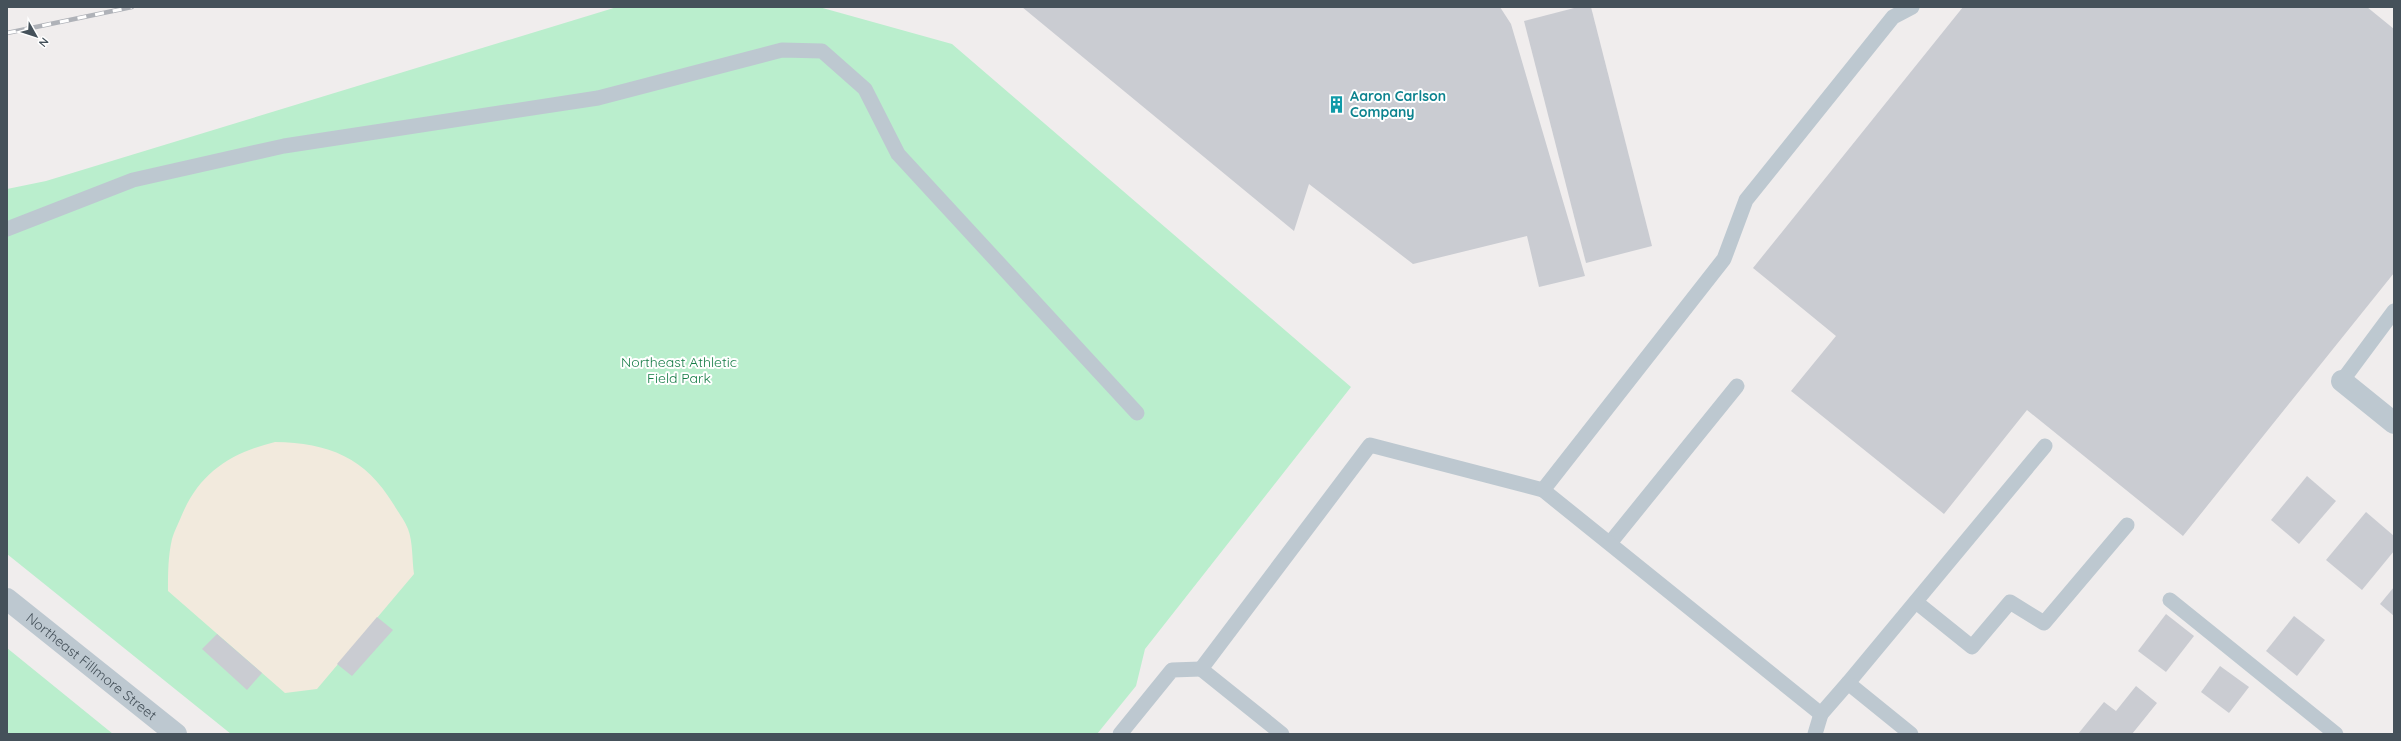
<svg xmlns="http://www.w3.org/2000/svg" width="2401" height="741" font-family="Quicksand,sans-serif">
<style>
.green{fill:#baeecd}
.sand{fill:#f2eadd}
.building{fill:#caccd2}
.lines{fill:none;stroke-linecap:round;stroke-linejoin:round}
.service{stroke:#bdc8d0;stroke-width:15}
.minor{stroke:#bdc8d0;stroke-width:22}
.rail-casing{stroke:#afb2b8;stroke-width:4.5}
.rail{stroke:#fff;stroke-width:3;stroke-dasharray:9;stroke-linecap:butt}
.labels{text-anchor:middle;stroke-width:4;stroke-linejoin:round;paint-order:stroke}
.culture-label{font-size:14px;font-weight:bold;fill:#0d838f;stroke:#fff;text-anchor:start}
.park-label{font-size:14px;fill:#167c46;stroke:#fff}
.street-label{font-size:14px;fill:#45515a;stroke:#fff}
</style>
<rect width="100%" height="100%" fill="#f0eded"/>
<g class="green">
<polygon points="617,7 819,7 952,44 1351,387 1145,649 1136,686 1097,734 231,734 7,554 7,189 46,181"/>
<polygon points="7,648 113,734 7,734"/>
</g>
<path class="sand" d="M275,442c54,1 90,15 119,63 4,7 11,16 14,24 5,13 4,31 6,45l-97,115 -32,4 -117,-102c0,-17 0,-35 4,-52 2,-7 6,-15 9,-22 18,-44 49,-64 94,-75z"/>
<g class="building">
<polygon points="1022,7 1500,7 1511,24 1585,276 1539,287 1527,236 1413,264 1309,184 1294,231"/>
<polygon points="1578,7 1591,7 1652,246 1586,263 1524,21"/>
<polygon points="1963,7 2367,7 2394,29 2394,273 2183,536 2027,410 1944,514 1791,391 1836,336 1753,268"/>
<polygon points="2307,476 2336,501 2299,544 2271,520"/>
<polygon points="2366,512 2394,536 2394,551 2362,590 2326,560"/>
<polygon points="2394,587 2394,616 2380,604"/>
<polygon points="2166,614 2194,636 2166,672 2138,651"/>
<polygon points="2294,616 2325,640 2297,676 2266,651"/>
<polygon points="377,617 393,630 352,676 337,664"/>
<polygon points="217,634 262,673 247,690 202,649"/>
<polygon points="2220,666 2249,687 2229,713 2201,692"/>
<polygon points="2136,686 2157,703 2132,734 2078,734 2104,702 2116,711"/>
</g>
<g class="lines">
<g class="service">
<polyline points="7,229 133,180 284,146 598,98 782,50 822,51 865,89 898,154 1137,413"/>
<polyline points="2342,381 2394,311"/>
<polyline points="1610,543 1737,386"/>
<polyline points="2170,600 2336,734"/>
<polyline points="1916,602 1972,647 2010,602 2044,623 2127,525"/>
<polyline points="1848,683 2045,446"/>
<polyline points="1120,734 1172,670 1201,669"/>
<polyline points="1282,734 1201,669 1370,445 1543,490"/>
<polyline points="1815,734 1821,714"/>
<polyline points="1911,734 1848,683 1821,714 1543,490 1724,259 1746,200 1893,17 1912,7"/>
</g>
<g class="minor">
<polyline points="2342,381 2394,423"/>
<path id="s1" d="M7,599l169,135"/>
</g>
<defs>
<polyline id="rail" points="7,33 132,7"/>
</defs>
<use href="#rail" class="rail-casing"/>
<use href="#rail" class="rail"/>
</g>
<defs>
<symbol id="building-bare" viewBox="-9 -9 18 18"><path d="M-4-6H4V6H1V3H-1V6H-4ZM-2.5-4.3h1.7v1.8h-1.7ZM.8-4.3h1.7v1.8H.8ZM-2.5-1h1.7V.8h-1.7ZM.8-1h1.7V.8H.8Z" fill="#0f9aa8" stroke="#fff" stroke-width="2.5" paint-order="stroke"/></symbol>
</defs>
<g fill-rule="evenodd">
<use href="#building-bare" x="1324" y="92" width="25" height="25"/>
</g>
<g class="labels">
<g class="culture-label">
<text x="1350" y="101">Aaron Carlson<tspan x="1350" dy="16">Company</tspan></text>
</g>
<g class="park-label">
<text x="679" y="367">Northeast Athletic<tspan x="679" dy="16">Field Park</tspan></text>
</g>
<g class="street-label">
<text dy="5" stroke="none"><textPath href="#s1" startOffset="108">Northeast Fillmore Street</textPath></text>
</g>
</g>
<rect width="2401" height="741" fill="none" stroke="#45515a" stroke-width="16"/>
<g transform="translate(36 36) rotate(129)" stroke="#ffffff" stroke-width="3" paint-order="stroke">
<path d="M0-3L7 15L0 10L-7 15Z" fill="#45515a"/>
<text y="-6" font-size="11" font-weight="bold" text-anchor="middle" fill="#45515a">N</text>
</g>
</svg>
